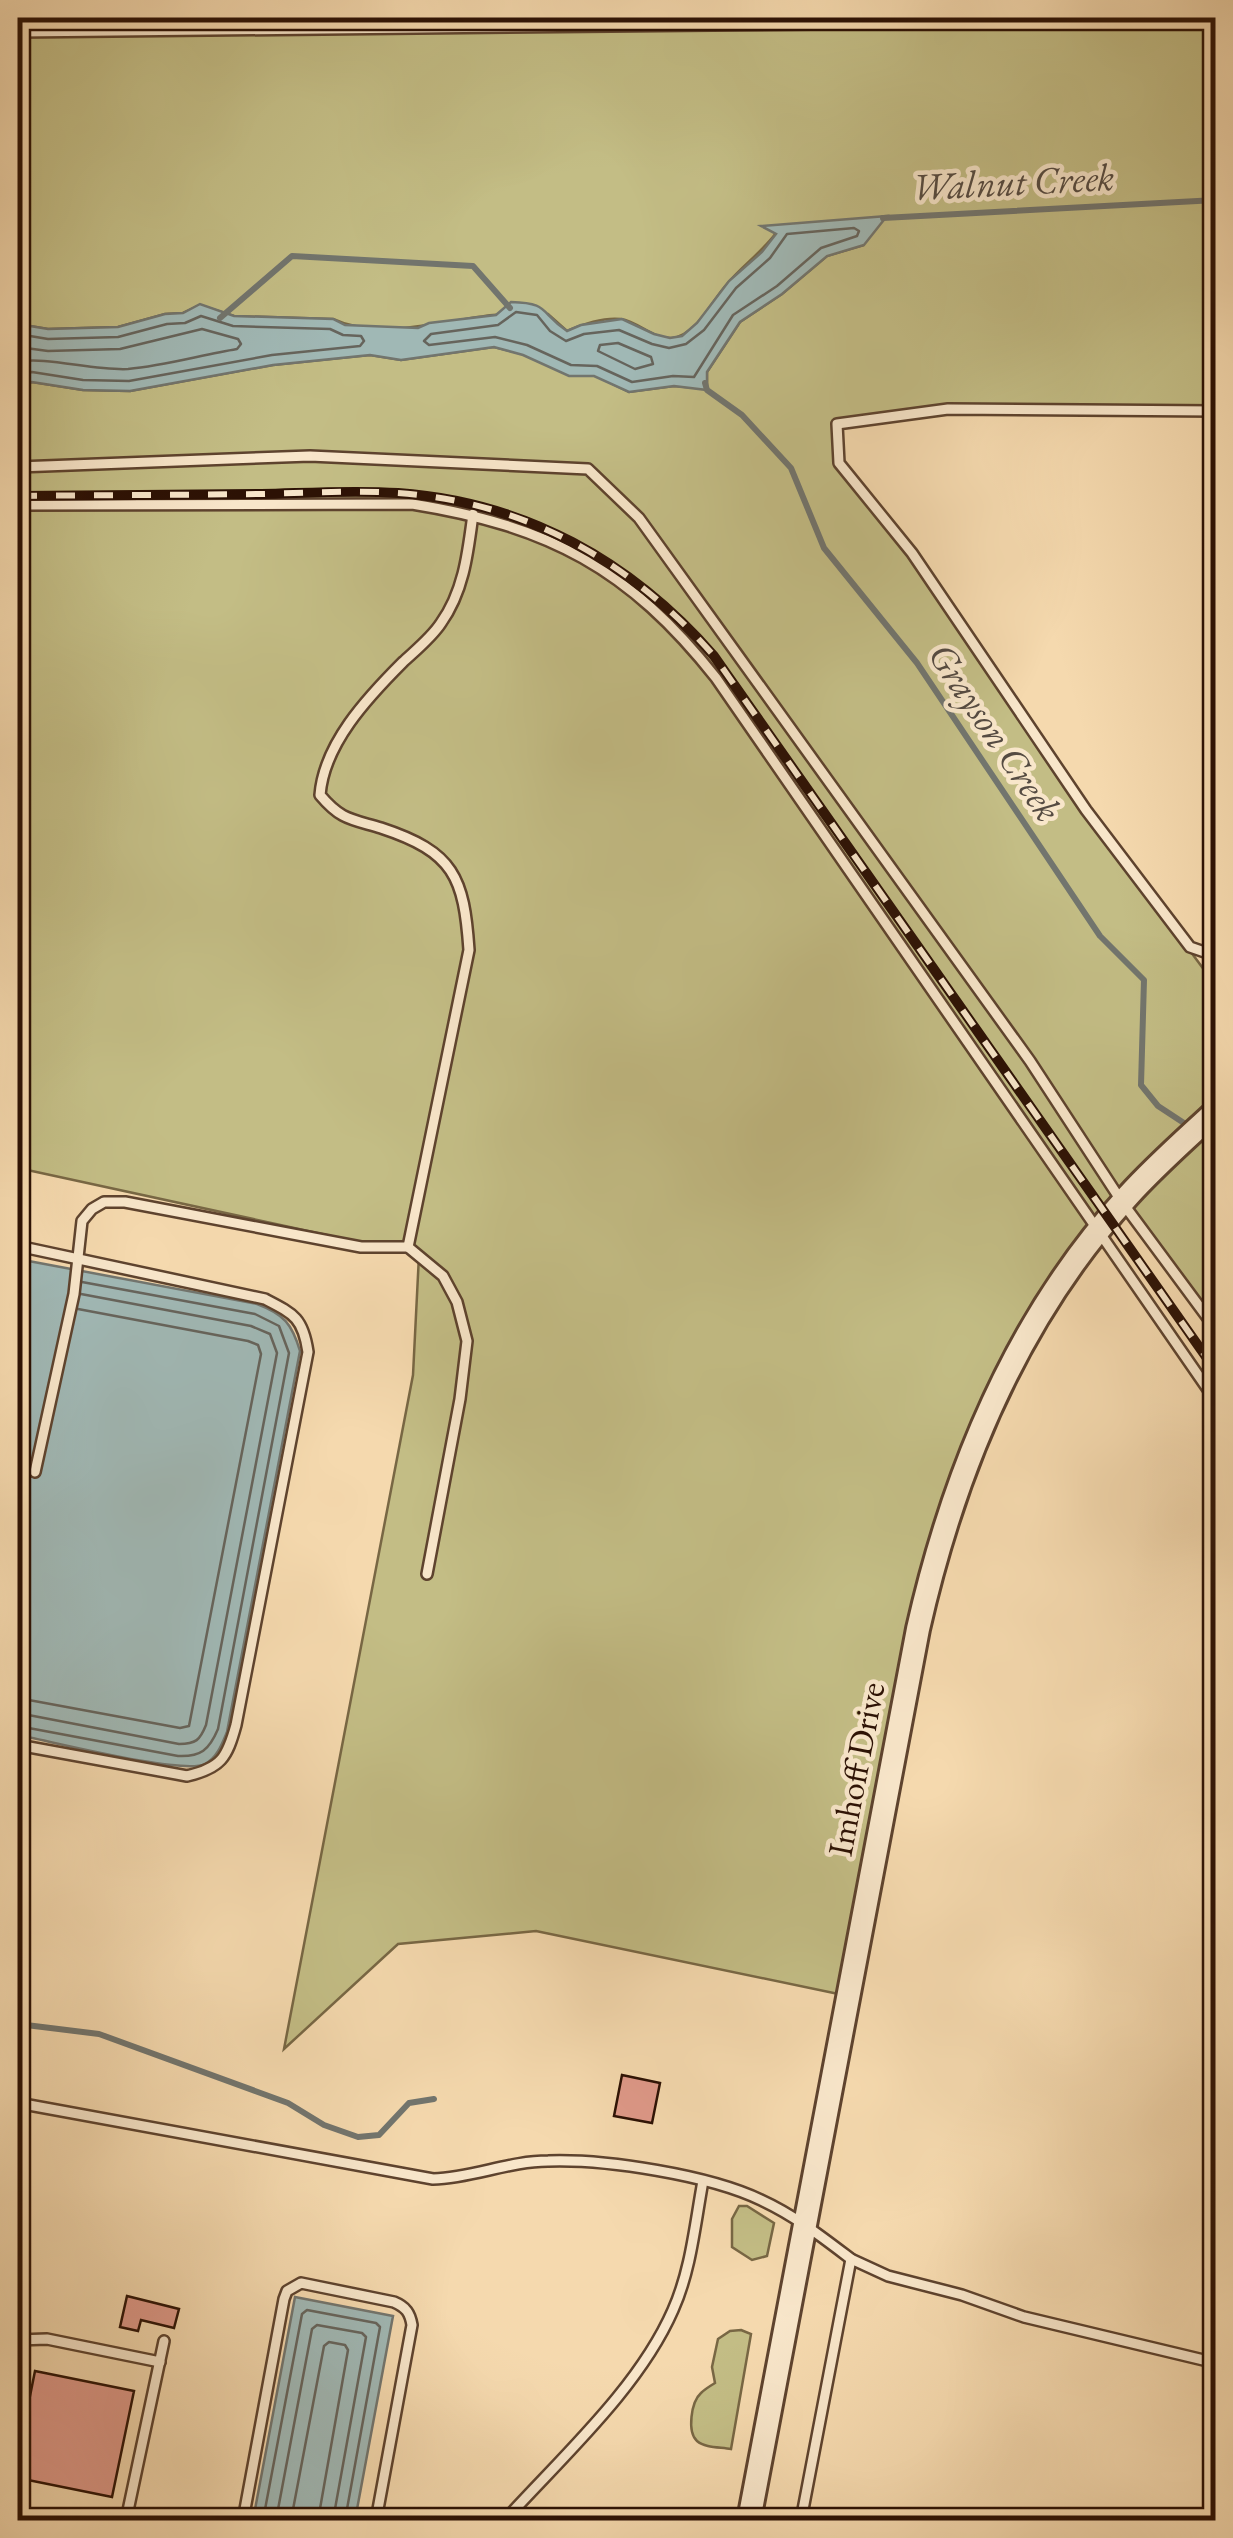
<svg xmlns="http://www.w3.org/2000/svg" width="1233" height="2538" font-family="'EB Garamond',serif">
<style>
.green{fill:#c3bd85;stroke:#786744;stroke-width:2.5}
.water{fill:#a0b8b5;stroke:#72756e;stroke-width:2.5}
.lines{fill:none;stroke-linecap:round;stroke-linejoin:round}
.shore{stroke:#66645c;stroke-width:2.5}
.stream{stroke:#72756e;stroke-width:6}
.building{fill:#df9989;stroke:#2c1104;stroke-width:2.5}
.service-casing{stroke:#5e432e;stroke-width:14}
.tertiary-casing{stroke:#5e432e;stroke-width:28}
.service{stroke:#f8e6ca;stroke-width:9}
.tertiary{stroke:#f8e6ca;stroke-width:22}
.rail-casing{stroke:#2c1104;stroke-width:10}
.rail{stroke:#f8e6ca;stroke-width:6;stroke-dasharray:19;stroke-linecap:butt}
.labels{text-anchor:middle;stroke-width:9;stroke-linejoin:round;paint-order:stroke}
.street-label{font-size:35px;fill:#2c1104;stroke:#f8e6ca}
.water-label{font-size:38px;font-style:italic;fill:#554b42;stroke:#f8e6ca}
</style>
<rect width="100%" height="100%" fill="#f5d9ae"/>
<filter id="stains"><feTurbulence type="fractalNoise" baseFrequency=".002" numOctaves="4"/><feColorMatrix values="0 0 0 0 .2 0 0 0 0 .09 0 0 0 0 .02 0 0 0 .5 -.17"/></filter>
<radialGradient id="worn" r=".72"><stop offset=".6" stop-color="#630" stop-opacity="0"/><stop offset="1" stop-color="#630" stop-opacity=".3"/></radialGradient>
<g class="green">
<path d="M18,18l1197,2v391l-267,-2 -110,15 1,40 73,89 174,257 130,176 -1,343 -94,-126 -23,28 -141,254 -109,511 -312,-65 -138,13 -114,105 129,-674 6,-120 -401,-87v-783l14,-3 51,8 47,1 143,-26 97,-10 31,5 93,-13 29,7 46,21h25l35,17 45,-6 33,3v-17l33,-50 42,-28 45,-38 37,-11 -100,-18 12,6c-15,20 -34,33 -49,51 -15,16 -31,52 -55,54 -19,1 -33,-16 -51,-19 -17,-2 -39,5 -54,12l-19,-17c-18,0 -37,-1 -55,1 -48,5 -114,26 -160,4l-99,-3 -34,-11 -17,8 -18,1 -47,13 -70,2 -30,-5z"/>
<polygon points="739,2206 747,2206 774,2223 767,2256 752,2260 732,2247 732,2219"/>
<path d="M741,2330l10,4 -20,115c-11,-2 -26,-1 -34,-8 -10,-9 -6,-39 4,-48 4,-4 9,-7 14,-10l-3,-16 6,-28 12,-8z"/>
</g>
<g class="water">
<path d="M887,216l-23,29 -37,11 -45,38 -42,28 -33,50v18l-33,-4 -45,6 -35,-16h-25l-46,-21 -29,-8 -93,13 -31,-5 -97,10 -143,26 -47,-1 -51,-8 -14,3v-61l30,5 70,-2 47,-13 18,-1 17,-9 34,12 99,3 12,6 73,3 11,-5 67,-8 15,-13c39,1 28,10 56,29l14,-6 41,-6 32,15 16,4 12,-2 15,-13 32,-42 33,-29 14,-18 -15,-8z"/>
<path d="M18,1259l239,45c27,10 35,20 43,47l-73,381c-5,12 -10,26 -22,32 -23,11 -155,-23 -187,-29z"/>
<polygon points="295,2297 393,2316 355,2520 253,2520"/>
</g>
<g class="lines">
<g class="shore">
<polygon points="854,228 859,231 857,236 821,248 777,286 733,315 694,377 673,376 632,382 597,366 571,365 527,345 495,337 429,345 424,341 431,334 498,325 516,312 537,315 550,331 566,341 584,334 619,330 652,344 669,348 686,344 704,330 736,288 770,258 787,234"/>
<polyline points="18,334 48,339 118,337 167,324 185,323 201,316 233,326 330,329 343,335 361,336 364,341 360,346 272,355 129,381 83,380 32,372 18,375"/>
<polygon points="618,343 651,357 653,364 635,369 598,351 600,345"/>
<path d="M18,347l30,4 72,-2 82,-20 36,10 3,5 -4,5c-36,6 -73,17 -109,20 -33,2 -84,-13 -110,-7"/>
<polyline points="18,1698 180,1728 189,1726 261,1354 258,1345 248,1341 78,1309"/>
<path d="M18,1713l161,31c17,0 21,-4 27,-19l71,-372 -7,-19 -19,-8 -170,-32"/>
<path d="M18,1726l160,30c23,1 31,-6 40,-27l71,-376 -10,-27 -24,-12 -173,-32"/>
<polyline points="263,2520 302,2314 307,2310 376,2323 380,2327 345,2520"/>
<polyline points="276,2520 312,2329 317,2325 362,2333 366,2337 333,2520"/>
<polyline points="291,2520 324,2346 329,2342 345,2345 348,2350 318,2520"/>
</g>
<g class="stream">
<polyline points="883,218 1216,200"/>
<polyline points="220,318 292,256 473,266 510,308"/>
<polyline points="705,383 707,390 742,415 791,468 824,548 917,663 1100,936 1144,980 1141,1085 1158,1106 1190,1127"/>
<polyline points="1200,1134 1216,1145"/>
<polyline points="18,2024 99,2034 288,2103 324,2125 358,2137 379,2135 409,2103 434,2099"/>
</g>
</g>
<g class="building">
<polygon points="622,2075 660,2083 652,2123 614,2116"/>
<polygon points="127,2296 179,2309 174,2328 141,2320 138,2331 120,2327"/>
<polygon points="35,2371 134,2391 112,2497 18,2478 18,2456"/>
</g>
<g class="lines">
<defs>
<g id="service">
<polyline points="18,32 1216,20"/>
<polyline points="1216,411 948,409 837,424 839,463 912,553 1086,810 1190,947 1216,956"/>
<polyline points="18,467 310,456 588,469 639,518 1030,1061 1122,1202 1216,1329"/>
<path d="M18,505l394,-1c137,22 217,64 304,174l500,723"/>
<path d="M18,1246l247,53c29,15 38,19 43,53l-72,373c-9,33 -15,43 -49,51l-169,-31"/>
<polyline points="35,1472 74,1294 82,1221 92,1209 104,1202 125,1202 361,1247 408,1247"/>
<path d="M427,1574l33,-175 7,-58 -10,-39 -14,-26 -35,-29 61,-297c-5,-73 -15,-98 -88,-122 -30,-9 -40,-8 -61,-33 4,-51 47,-97 83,-133 13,-12 29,-25 38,-39 23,-32 27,-71 32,-109"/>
<path d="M18,2103l415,76c40,-1 76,-18 115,-18 58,-2 161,14 213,39 33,15 61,37 90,59"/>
<polyline points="18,2340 47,2339 160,2362"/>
<polyline points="28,2520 34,2515 76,2520"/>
<polyline points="126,2520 164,2341"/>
<path d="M243,2520l41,-221 3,-8 14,-8 93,19c12,5 16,11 18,23l-36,195"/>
<path d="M505,2520c57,-63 134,-132 168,-210 18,-40 22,-86 30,-129"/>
<polyline points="801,2520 851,2259 888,2276 962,2295 1024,2317 1216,2363"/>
</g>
<path id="tertiary" d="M749,2520l169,-891c36,-159 99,-312 210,-433 27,-30 58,-57 88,-85"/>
</defs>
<use href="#service" class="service-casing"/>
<use href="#tertiary" class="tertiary-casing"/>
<use href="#service" class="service"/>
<use href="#tertiary" class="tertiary"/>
<defs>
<path id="rail" d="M18,496c81,-1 162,-1 243,-2 46,-1 92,-4 137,-1 127,9 233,68 316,163l502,715"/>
</defs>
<use href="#rail" class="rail-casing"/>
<use href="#rail" class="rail"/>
</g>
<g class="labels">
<g class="street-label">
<text transform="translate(856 1769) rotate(-79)" y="12">Imhoff Drive</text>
</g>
<g class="water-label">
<text transform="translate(1013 182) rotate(-3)" y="13">Walnut Creek</text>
<text transform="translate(995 732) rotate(56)" y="13">Grayson Creek</text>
</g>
</g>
<rect width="1233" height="2538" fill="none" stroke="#f5d9ae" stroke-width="60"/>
<rect x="20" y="20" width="1193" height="2498" fill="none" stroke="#2c1104" stroke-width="5"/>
<rect x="30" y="30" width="1173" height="2478" fill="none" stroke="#2c1104" stroke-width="2.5"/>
<rect width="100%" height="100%" filter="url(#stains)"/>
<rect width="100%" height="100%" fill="url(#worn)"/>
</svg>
